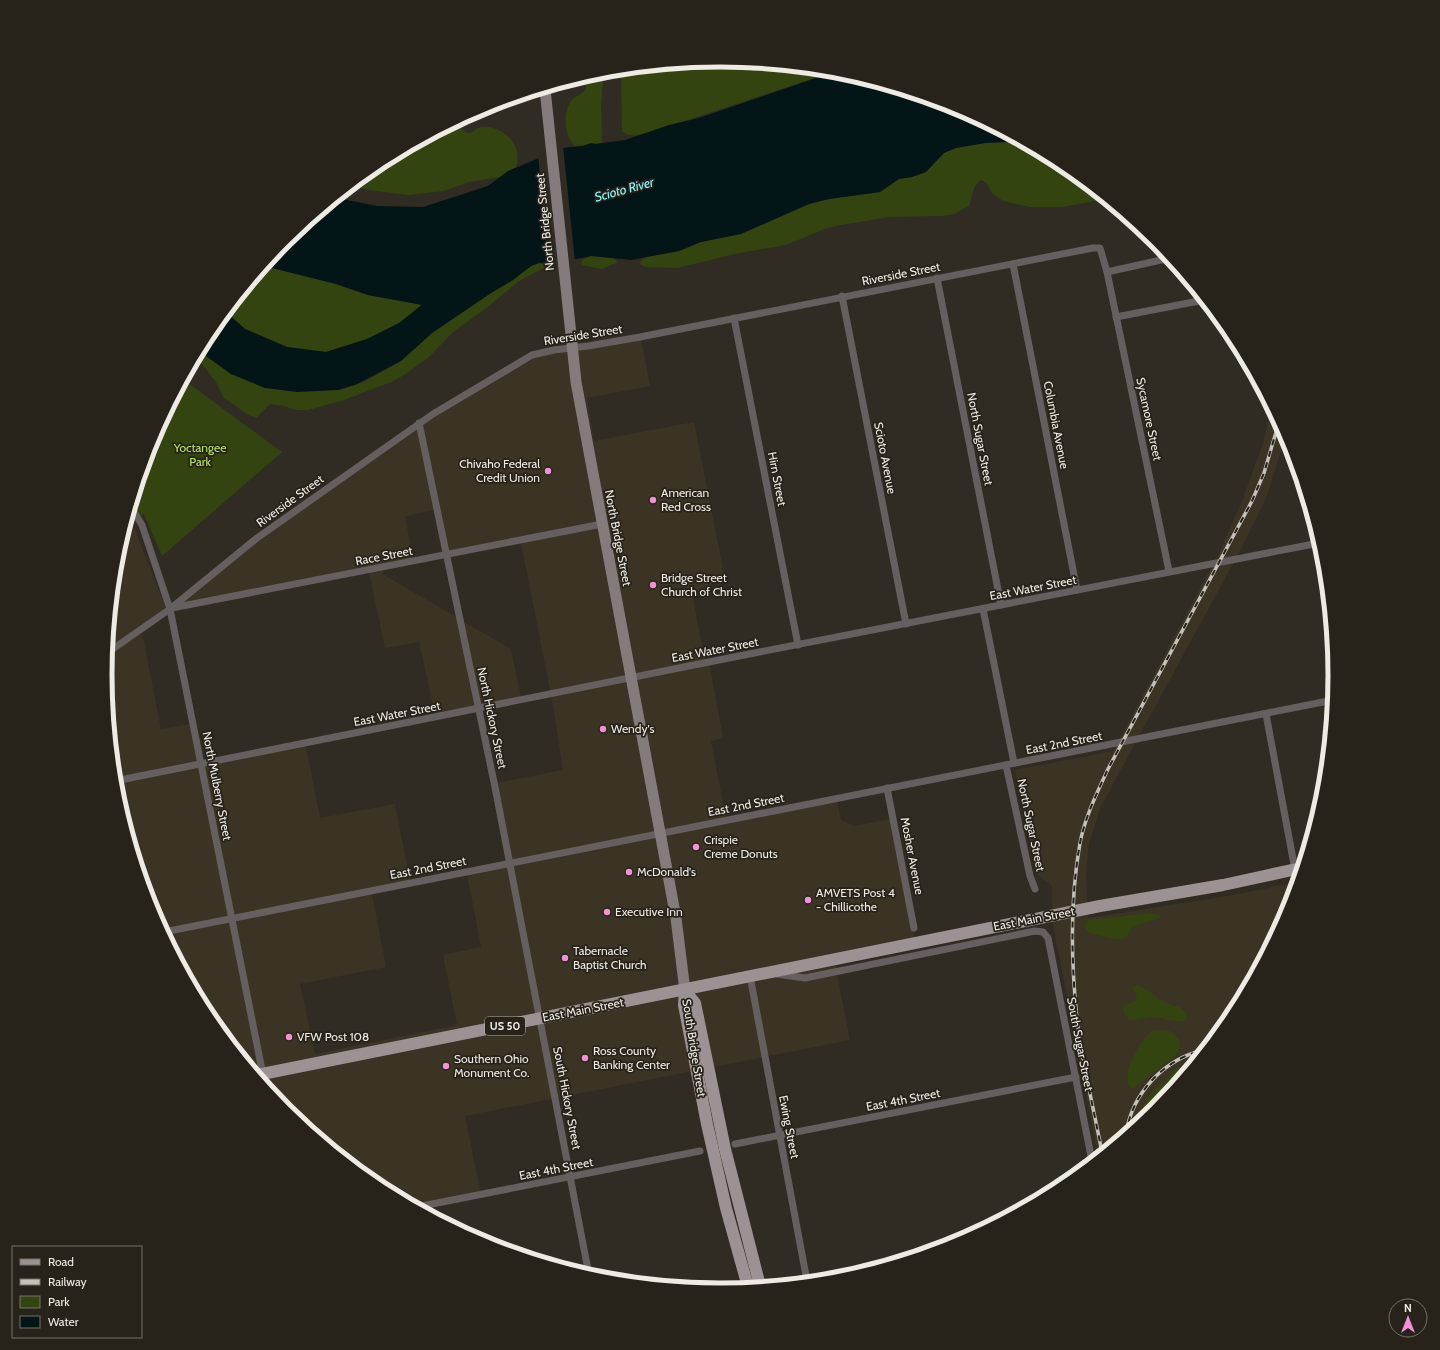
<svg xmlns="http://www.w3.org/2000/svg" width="1440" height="1350" font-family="Cabin,sans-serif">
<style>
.built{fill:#3b3425}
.green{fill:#344411}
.water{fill:#031516}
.pier{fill:#302c23}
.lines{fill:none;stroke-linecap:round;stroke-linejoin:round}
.street{stroke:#655f60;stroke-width:7}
.secondary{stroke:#847b7d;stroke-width:11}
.primary{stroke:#9c9193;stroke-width:12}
.rail-casing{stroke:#c4c1ba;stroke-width:3.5}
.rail{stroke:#27231a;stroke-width:2;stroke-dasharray:6;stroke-linecap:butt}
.poi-dot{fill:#f391d5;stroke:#27231a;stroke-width:1.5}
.labels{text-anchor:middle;stroke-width:3.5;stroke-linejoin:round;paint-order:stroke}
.shield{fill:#27231a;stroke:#b2afa8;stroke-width:1}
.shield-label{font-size:11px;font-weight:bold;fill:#eeebe5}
.street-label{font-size:12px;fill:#eeebe5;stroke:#27231a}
.park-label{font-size:12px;fill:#b9e568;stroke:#27231a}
.poi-label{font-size:12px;fill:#eeebe5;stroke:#27231a;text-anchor:start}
.water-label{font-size:13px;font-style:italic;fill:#90f6fd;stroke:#27231a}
.rim{fill:none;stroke:#eeebe5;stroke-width:5}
</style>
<rect width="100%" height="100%" fill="#302c23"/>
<g class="built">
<polygon points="640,334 650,386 587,398 594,441 694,422 724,574 693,599 704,655 710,668 723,738 711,741 726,818 836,797 841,820 854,826 891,819 915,942 834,959 850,1040 465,1116 481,1195 417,1207 378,1186 285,1110 209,1016 152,910 117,795 105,675 117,555 126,525 131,520 166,608 141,627 161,729 196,723 203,762 305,741 320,818 395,804 411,886 372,894 386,967 300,984 315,1054 457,1025 443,955 481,947 467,874 512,865 496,783 563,770 553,705 520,538 442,553 434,510 405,516 413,559 382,566 384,575 511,649 521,697 435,714 419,642 385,648 368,568 172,604 255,537 533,352"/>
<polygon points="1271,408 1286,435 1266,499 1241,549 1100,808 1089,844 1086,874 1088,918 1234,895 1297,882 1288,911 1231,1017 1155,1110 1098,1156 1053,925 1052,886 1037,874 1015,770 1113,751 1221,549 1244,496 1263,443"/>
</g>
<g class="green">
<path d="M720,60l116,11 -188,62c-10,2 -19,5 -26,-2l-1,-61z"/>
<path d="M601,72l2,10 -2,23 1,38 -27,3c-11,-10 -13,-35 -3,-46 5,-5 10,-5 14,-11l-1,-12z"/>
<path d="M458,121l2,6c2,2 5,5 7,6 6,1 9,-6 14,-6 22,-2 43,18 35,40l-16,10 -31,5 -25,9 -35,4 -41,-5 -16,-5 27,-21z"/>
<polygon points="1015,139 1062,164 1105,199 1062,207 1030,207 1003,201 992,193 986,182 980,180 974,188 969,206 954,214 941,216 889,217 835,226 822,230 786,245 739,253 677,268 645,267 640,264 641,261 646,257 679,251 701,242 741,234 809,204 829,199 880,192 899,179 912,177 925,172 944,153 956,148 985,143 1007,142"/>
<polygon points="591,256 613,258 618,262 602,269 582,265 581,262 584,259"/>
<polygon points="539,263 545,265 544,268 519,281 485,309 453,332 429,357 404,375 391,382 344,400 308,410 296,410 284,406 270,404 256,418 247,414 224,398 216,382 198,359 197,356 200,351 231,374 338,390 364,382 401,361 432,333 491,293 513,280 531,266"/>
<polygon points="264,266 336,284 368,295 422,304 399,323 367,339 326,352 287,347 245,329 226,312"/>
<polygon points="184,380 282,452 162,556 144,514 131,520 126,525 152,439"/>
<path d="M1151,913l11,3c-8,5 -27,8 -31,13 -2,2 -3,6 -4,9 -17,3 -22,-3 -38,-5l-5,-7 4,-6z"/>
<path d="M1138,985c11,5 15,10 24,16 10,6 24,3 25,19 -16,4 -23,-3 -35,-3 -8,1 -14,3 -22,3 -5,-5 -9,-8 -6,-15l12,-4 1,-5 -5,-9z"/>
<path d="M1153,1030l17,1 10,9 -1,10 -6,8 -40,30 -5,-4c-3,-20 11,-41 25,-54z"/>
<polygon points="1193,1063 1155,1110 1134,1127 1148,1097 1176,1069"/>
</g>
<polygon class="water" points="836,71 956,107 1015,139 1007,142 985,143 956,148 944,153 926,172 912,177 899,179 880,192 829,199 809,204 741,234 701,242 679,251 631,260 591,256 567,261 539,263 531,266 513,280 491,293 432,333 401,361 355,385 338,390 297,392 265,388 231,374 199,351 209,333 226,312 245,329 287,347 326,352 367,339 399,323 422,305 368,295 336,284 264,266 285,240 337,198 377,206 423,207 488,186 508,171 563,148 583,146 591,143 596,144 625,140 669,125 699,118"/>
<polygon class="pier" points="563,146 575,262 549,265 538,155"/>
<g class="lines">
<g class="street">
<polyline points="1013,264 1077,590"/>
<polyline points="1107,272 1170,258"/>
<polyline points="937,278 1001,605"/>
<polyline points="842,296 906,624"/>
<polyline points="1116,317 1204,300"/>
<polyline points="734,318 798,645"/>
<polyline points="419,423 495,787 589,1275"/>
<polyline points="131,507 142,525 170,609 265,1085"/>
<polyline points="172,608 602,524"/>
<polyline points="983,609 1014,763"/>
<polyline points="107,653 170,609 257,538 433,414 532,355 554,350 588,346 640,337 1093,248 1100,248 1107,272 1169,571"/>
<polyline points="1266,714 1295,870"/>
<polyline points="1006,765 1030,876 1035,889"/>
<polyline points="115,781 739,656 1319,543"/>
<polyline points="887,788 914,928"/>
<polyline points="164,932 1333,700"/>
<polyline points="777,974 805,978 1035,931 1043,932 1048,938 1092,1161"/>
<polyline points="750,976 807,1281"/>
<polyline points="735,1144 1076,1077"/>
<polyline points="417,1207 700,1151"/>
</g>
<polyline class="secondary" points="545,89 576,382 676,918 685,991"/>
<g class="primary">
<polyline points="685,991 695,1003 725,1149 760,1286"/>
<polyline points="685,991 684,1005 707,1124 726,1208 748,1287"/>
<polyline points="257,1075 1100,906 1223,885 1301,868"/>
</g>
<defs>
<g id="rail">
<path d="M1126,1134c6,-41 38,-75 78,-84"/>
<path d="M1102,1153c-8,-44 -20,-90 -25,-134 -6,-57 -7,-120 3,-176 5,-26 17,-50 28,-74l144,-268 12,-28 15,-51"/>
</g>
</defs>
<use href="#rail" class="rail-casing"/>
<use href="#rail" class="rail"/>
</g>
<g class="poi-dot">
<circle cx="548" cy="471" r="4"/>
<circle cx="653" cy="500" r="4"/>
<circle cx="653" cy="585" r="4"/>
<circle cx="603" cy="729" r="4"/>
<circle cx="696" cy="847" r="4"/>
<circle cx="629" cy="872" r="4"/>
<circle cx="808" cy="900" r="4"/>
<circle cx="607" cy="912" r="4"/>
<circle cx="565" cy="958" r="4"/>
<circle cx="289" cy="1037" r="4"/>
<circle cx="585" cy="1058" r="4"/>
<circle cx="446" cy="1066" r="4"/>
</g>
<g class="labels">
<rect class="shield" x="485" y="1017" width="40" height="18" rx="3"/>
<g class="shield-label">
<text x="505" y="1030">US 50</text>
</g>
<g class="street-label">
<text transform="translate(545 222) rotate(-96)" y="4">North Bridge Street</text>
<text transform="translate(901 274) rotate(-11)" y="4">Riverside Street</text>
<text transform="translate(583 335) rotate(-9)" y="4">Riverside Street</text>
<text transform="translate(1149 419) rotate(78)" y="4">Sycamore Street</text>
<text transform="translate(1056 425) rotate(79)" y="4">Columbia Avenue</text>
<text transform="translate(980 439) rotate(79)" y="4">North Sugar Street</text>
<text transform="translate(885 458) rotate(79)" y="4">Scioto Avenue</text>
<text transform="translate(777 479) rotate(79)" y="4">Hirn Street</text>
<text transform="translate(290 501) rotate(-36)" y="4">Riverside Street</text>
<text transform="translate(618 538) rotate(79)" y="4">North Bridge Street</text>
<text transform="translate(384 556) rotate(-11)" y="4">Race Street</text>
<text transform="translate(1033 588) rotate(-11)" y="4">East Water Street</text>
<text transform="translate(715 650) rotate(-11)" y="4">East Water Street</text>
<text transform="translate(397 714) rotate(-11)" y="4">East Water Street</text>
<text transform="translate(492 718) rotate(78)" y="4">North Hickory Street</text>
<text transform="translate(1064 743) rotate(-11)" y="4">East 2nd Street</text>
<text transform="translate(217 786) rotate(79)" y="4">North Mulberry Street</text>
<text transform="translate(746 805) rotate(-11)" y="4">East 2nd Street</text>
<text transform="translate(1031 825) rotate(78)" y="4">North Sugar Street</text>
<text transform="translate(912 856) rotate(79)" y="4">Mosher Avenue</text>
<text transform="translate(428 868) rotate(-11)" y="4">East 2nd Street</text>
<text transform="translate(1034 919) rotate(-11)" y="4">East Main Street</text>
<text transform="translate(583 1010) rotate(-11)" y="4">East Main Street</text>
<text transform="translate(1080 1044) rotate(79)" y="4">South Sugar Street</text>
<text transform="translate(694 1048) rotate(81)" y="4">South Bridge Street</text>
<text transform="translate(567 1098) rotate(79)" y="4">South Hickory Street</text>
<text transform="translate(903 1100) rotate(-11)" y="4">East 4th Street</text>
<text transform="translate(789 1127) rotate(79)" y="4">Ewing Street</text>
<text transform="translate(556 1169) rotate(-11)" y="4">East 4th Street</text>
</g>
<g class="park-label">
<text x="200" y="452">Yoctangee<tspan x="200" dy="14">Park</tspan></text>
</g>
<g class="poi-label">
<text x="540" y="468" text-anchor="end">Chivaho Federal<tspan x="540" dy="14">Credit Union</tspan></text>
<text x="661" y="497">American<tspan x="661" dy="14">Red Cross</tspan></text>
<text x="661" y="582">Bridge Street<tspan x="661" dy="14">Church of Christ</tspan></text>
<text x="611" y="733">Wendy's</text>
<text x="704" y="844">Crispie<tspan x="704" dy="14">Creme Donuts</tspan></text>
<text x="637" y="876">McDonald's</text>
<text x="816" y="897">AMVETS Post 4<tspan x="816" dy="14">- Chillicothe</tspan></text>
<text x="615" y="916">Executive Inn</text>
<text x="573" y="955">Tabernacle<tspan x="573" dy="14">Baptist Church</tspan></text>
<text x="297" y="1041">VFW Post 108</text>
<text x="593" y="1055">Ross County<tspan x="593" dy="14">Banking Center</tspan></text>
<text x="454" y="1063">Southern Ohio<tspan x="454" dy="14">Monument Co.</tspan></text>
</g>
<g class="water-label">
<text transform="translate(624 189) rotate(-15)" y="5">Scioto River</text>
</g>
</g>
<path d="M0 0H1440V1350H0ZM112 675a608 608 0 1 1 1216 0a608 608 0 1 1-1216 0Z" fill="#27231a" fill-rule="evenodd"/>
<path class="rim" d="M112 675a608 608 0 1 1 1216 0a608 608 0 1 1-1216 0Z"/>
<rect x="12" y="1246" width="130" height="92" fill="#27231a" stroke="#77736b"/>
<rect x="20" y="1259" width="20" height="6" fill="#9c9193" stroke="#77736b"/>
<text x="48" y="1266" font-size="12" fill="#eeebe5">Road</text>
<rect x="20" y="1279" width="20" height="6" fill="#c4c1ba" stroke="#77736b"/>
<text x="48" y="1286" font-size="12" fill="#eeebe5">Railway</text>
<rect x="20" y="1296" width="20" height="12" fill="#344411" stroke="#77736b"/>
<text x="48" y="1306" font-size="12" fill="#eeebe5">Park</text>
<rect x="20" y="1316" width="20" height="12" fill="#031516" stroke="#77736b"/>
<text x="48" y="1326" font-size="12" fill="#eeebe5">Water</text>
<g transform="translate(1408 1318)"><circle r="19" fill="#27231a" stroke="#77736b"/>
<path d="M0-3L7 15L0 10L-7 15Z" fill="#f391d5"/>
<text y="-6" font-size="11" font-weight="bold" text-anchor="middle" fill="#eeebe5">N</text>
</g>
</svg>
